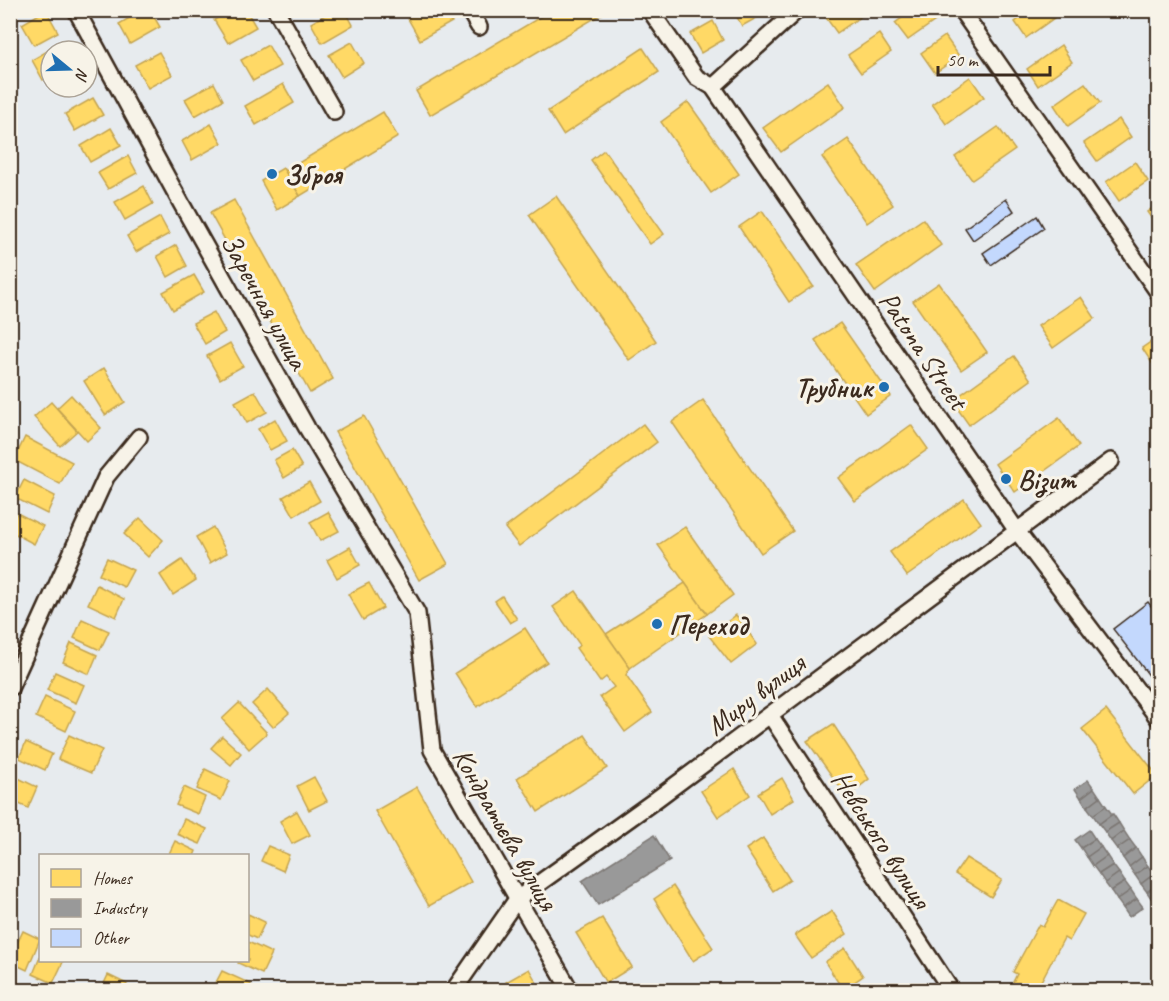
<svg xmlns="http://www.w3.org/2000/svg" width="1169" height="1001" font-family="Caveat,sans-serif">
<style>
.homes{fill:#ffd966;stroke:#c4a450;stroke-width:1.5}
.industry{fill:#999;stroke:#7d7874;stroke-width:1.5}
.building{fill:#c3d8fd;stroke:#3b2a1e;stroke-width:1.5}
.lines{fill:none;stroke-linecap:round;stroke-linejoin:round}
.minor-casing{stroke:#3b2a1e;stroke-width:20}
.minor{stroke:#f7f3e8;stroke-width:15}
.poi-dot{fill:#1f6fb2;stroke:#f7f3e8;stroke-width:2}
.labels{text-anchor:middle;stroke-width:6;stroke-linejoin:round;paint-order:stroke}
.poi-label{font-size:28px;font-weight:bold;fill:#3b2a1e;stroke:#f7f3e8;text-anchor:start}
.street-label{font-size:28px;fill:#3b2a1e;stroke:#f7f3e8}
</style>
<rect width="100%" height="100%" fill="#e7ebee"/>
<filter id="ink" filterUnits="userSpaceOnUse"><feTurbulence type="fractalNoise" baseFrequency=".0167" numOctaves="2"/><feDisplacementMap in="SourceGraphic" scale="12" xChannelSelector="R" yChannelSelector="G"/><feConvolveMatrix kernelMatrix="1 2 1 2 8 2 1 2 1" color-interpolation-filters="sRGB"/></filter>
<g filter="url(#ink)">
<g class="homes">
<polygon points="46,10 58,32 34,45 22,24"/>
<polygon points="143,10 150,10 160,27 130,44 119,24"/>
<polygon points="231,10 246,10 256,27 228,43 214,20"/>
<polygon points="333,10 345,10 353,25 322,43 311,23"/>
<polygon points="419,10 445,10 452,22 420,40 407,17"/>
<polygon points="552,10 607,11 430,115 416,91"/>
<polygon points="733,10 769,10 769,11 742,26"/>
<polygon points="830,10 866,10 867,12 837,33 824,15"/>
<polygon points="913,10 927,10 935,21 908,40 895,23"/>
<polygon points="1031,10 1049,10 1054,18 1026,38 1015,22"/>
<polygon points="713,21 723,40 701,53 690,34"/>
<polygon points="879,34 891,52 861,73 848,55"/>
<polygon points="945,36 959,56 935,73 921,53"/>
<polygon points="66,40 72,51 51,51 51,76 43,80 32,60"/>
<polygon points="352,42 364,63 342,77 329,55"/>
<polygon points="268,45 280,66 253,81 241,60"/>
<polygon points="1061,45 1072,62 1038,86 1027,69"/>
<polygon points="643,48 659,72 563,135 548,111"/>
<polygon points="159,52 172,75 148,88 135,65"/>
<polygon points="970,77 984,97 946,124 932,104"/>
<polygon points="828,82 845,107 781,152 763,128"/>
<polygon points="214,83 223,100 195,116 185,99"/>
<polygon points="1085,83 1100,103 1068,126 1054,105"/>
<polygon points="283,84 294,103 256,125 245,106"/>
<polygon points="93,98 103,115 75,131 65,114"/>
<polygon points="688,102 739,174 711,193 661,122"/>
<polygon points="383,112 398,137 300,196 285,171"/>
<polygon points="1119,119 1131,137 1097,161 1084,143"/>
<polygon points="211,124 222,143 192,160 182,141"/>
<polygon points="998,127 1015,150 972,180 955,157"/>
<polygon points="111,128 121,145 90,162 81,146"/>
<polygon points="848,139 893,205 867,223 822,157"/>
<polygon points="604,150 664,234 650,244 591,160"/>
<polygon points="128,156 137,173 108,189 98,173"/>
<polygon points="1135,162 1148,181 1119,201 1106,182"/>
<polygon points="283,168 300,196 277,210 261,181"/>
<polygon points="144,186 153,204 125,220 115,202"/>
<polygon points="556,196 656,341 629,360 529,215"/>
<polygon points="234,200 333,379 310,393 210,213"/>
<polygon points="1158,204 1158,228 1147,212"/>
<polygon points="762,211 813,286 789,302 739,227"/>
<polygon points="160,217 169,234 136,252 127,236"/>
<polygon points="923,219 941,245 875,292 856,265"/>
<polygon points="176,245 187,266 168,277 157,256"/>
<polygon points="194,275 204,292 173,310 163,292"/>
<polygon points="939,283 987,352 961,370 913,301"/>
<polygon points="1081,297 1095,318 1053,348 1038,326"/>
<polygon points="214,312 225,332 205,344 193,323"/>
<polygon points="840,323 891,396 866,414 815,340"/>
<polygon points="1158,337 1158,372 1142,348"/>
<polygon points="230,343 243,366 220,379 207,356"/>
<polygon points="1014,356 1031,380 969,425 952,401"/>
<polygon points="104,368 125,402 105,415 84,381"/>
<polygon points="255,391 267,412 247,423 235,402"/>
<polygon points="71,395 101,428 87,441 57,408"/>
<polygon points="703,400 793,531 761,553 672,422"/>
<polygon points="51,402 77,431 60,446 34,417"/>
<polygon points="364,416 448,564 419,580 335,432"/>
<polygon points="1059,418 1079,446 1015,492 995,464"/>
<polygon points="275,419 287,441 270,450 258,429"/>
<polygon points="643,424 657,442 519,546 505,528"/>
<polygon points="911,425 928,449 855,501 838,478"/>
<polygon points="25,437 72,462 60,484 14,460"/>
<polygon points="292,450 302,467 284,478 274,460"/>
<polygon points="24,480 55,496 47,514 15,498"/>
<polygon points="309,482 320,501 294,516 283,497"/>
<polygon points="964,499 981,523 907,576 890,552"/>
<polygon points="328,512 339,531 320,541 310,522"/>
<polygon points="17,513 43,526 34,544 10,531 10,526"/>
<polygon points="140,518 163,540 148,557 124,534"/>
<polygon points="213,527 227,553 210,563 196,537"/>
<polygon points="685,527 733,595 707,614 658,545"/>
<polygon points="350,547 360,565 337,578 327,560"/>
<polygon points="107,558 133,570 124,587 99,575"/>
<polygon points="182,560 196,580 173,595 160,575"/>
<polygon points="369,583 383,608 363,620 348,594"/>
<polygon points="685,583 707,614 630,668 606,634"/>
<polygon points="97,585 124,599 116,617 88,604"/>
<polygon points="576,591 630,668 626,675 652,712 625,732 600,697 614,687 606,677 600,682 576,648 580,645 553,607"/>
<polygon points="502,596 517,619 510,623 495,601"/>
<polygon points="736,615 757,644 731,664 709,636"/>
<polygon points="82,619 109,631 100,650 74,638"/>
<polygon points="525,628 547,662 477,707 455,673"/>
<polygon points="71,643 97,655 89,674 63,662"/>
<polygon points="55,672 84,685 76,703 47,690"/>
<polygon points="268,689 289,713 273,727 252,704"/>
<polygon points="45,697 75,711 66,731 36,717"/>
<polygon points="239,703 267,733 249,749 222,719"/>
<polygon points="1106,710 1157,775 1133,794 1082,729"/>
<polygon points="833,724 869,779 847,797 807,741"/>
<polygon points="69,735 102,750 91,773 58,759"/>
<polygon points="585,735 607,768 538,812 517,778"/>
<polygon points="222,736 241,753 231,765 211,748"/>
<polygon points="26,742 52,754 45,770 19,758"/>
<polygon points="205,769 230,781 221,800 197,789"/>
<polygon points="734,769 750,795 718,817 701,791"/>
<polygon points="12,775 37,787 28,808 10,800"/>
<polygon points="314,777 327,801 309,810 297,786"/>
<polygon points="782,778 794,799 770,814 758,793"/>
<polygon points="184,787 205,797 198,814 176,805"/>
<polygon points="417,787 471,882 429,906 375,811"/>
<polygon points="297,811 310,835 292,844 280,821"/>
<polygon points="184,819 207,829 200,844 177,834"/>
<polygon points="763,838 790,880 773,891 746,849"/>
<polygon points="175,841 196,851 194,856 168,856"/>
<polygon points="268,846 289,855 283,871 261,861"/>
<polygon points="966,858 1002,880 991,897 955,874"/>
<polygon points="673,886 713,948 693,961 654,899"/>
<polygon points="1058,900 1084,914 1069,941 1064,938 1039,985 1044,987 1042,990 1009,990 1017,974 1013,972 1039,924 1043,927"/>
<polygon points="832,911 847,934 811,958 795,935"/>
<polygon points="248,914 265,922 257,939 248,935"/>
<polygon points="602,918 632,967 606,983 576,933"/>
<polygon points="23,931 40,939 27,970 10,962 10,958"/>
<polygon points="248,942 272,953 262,974 238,963 240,960 248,960"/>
<polygon points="845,948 863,976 843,990 825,962"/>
<polygon points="40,957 40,960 64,960 53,983 33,974"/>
<polygon points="529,969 541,990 511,990 506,982"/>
<polygon points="222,971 251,984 248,990 212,990"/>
<polygon points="108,975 127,984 124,990 101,990"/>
</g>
<g class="industry">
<polygon points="1088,780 1094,788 1081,798 1075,789"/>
<polygon points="1094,788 1100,797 1087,807 1081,798"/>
<polygon points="1100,797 1106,806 1093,815 1087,807"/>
<polygon points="1106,806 1112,814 1099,824 1093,815"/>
<polygon points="1113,814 1119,823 1105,832 1099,824"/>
<polygon points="1119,823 1124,831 1111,841 1105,832"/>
<polygon points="1089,830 1095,839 1081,848 1075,840"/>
<polygon points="1124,831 1130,840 1117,849 1111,841"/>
<polygon points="654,835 670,861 598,905 582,881"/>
<polygon points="1095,839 1101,847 1087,857 1081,848"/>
<polygon points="1130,840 1136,848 1123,858 1117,849"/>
<polygon points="1101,847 1107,856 1093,866 1087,857"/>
<polygon points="1136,848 1142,857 1129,867 1123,858"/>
<polygon points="1107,856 1113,865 1099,874 1093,866"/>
<polygon points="1142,857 1148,866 1135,875 1129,867"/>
<polygon points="1113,865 1119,873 1105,883 1099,874"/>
<polygon points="1148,866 1154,874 1141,884 1135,875"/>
<polygon points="1119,873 1125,882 1111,891 1105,883"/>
<polygon points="1154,874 1158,880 1158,884 1147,892 1141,884"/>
<polygon points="1125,882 1131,890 1117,900 1111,891"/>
<polygon points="1158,884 1158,897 1153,901 1147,892"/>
<polygon points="1131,890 1137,899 1123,908 1117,900"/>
<polygon points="1137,899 1143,907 1129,917 1123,908"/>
</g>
<g class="building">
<polygon points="1006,199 1014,211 973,240 965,228"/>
<polygon points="1037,216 1044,228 991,265 983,253"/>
<polygon points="1148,602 1158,615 1158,687 1113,629"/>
</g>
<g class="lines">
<defs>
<g id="minor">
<polyline points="76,10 181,203 307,428 417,613 432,750 570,990"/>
<polyline points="276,10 334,112"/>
<polyline points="469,10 479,27"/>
<polyline points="650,10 696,77 713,87 1017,531 1158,718"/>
<polyline points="961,10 1158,292"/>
<polyline points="713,87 795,12 794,10"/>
<polyline points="10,688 106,477 139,437"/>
<polyline points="770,715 951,990"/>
<polyline points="454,990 517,899 654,801 1111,461"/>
</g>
</defs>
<use href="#minor" class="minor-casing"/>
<use href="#minor" class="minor"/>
</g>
</g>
<g class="poi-dot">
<circle cx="272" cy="174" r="6"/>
<circle cx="884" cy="387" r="6"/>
<circle cx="1006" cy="479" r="6"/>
<circle cx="657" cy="624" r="6"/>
</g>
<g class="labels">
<g class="poi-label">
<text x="284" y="184">Зброя</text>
<text x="872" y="397" text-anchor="end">Трубник</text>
<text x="1018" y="489">Візит</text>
<text x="669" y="634">Переход</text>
</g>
<g class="street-label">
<text transform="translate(265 301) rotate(61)" y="10">Заречная улица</text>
<text transform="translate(924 350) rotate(56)" y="10">Patona Street</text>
<text transform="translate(755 694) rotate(-37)" y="10">Миру вулиця</text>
<text transform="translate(506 829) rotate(60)" y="10">Кондратьєва вулиця</text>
<text transform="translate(882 839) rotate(57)" y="10">Невського вулиця</text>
</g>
</g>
<rect width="1169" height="1001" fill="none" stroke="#f7f3e8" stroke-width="36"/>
<rect x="18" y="18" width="1133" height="965" fill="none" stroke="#3b2a1e" stroke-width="2" filter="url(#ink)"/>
<rect x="39" y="854" width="210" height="108" fill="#f7f3e8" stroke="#aca397" stroke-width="1.5"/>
<rect x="51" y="869" width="30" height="18" fill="#ffd966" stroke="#aca397" stroke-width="1.5"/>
<text x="93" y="884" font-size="18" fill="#3b2a1e">Homes</text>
<rect x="51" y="899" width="30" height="18" fill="#999999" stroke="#aca397" stroke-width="1.5"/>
<text x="93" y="914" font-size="18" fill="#3b2a1e">Industry</text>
<rect x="51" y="929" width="30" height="18" fill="#c3d8fd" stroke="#aca397" stroke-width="1.5"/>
<text x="93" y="944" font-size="18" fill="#3b2a1e">Other</text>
<g transform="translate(69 69) rotate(109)"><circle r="28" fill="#f7f3e8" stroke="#aca397" stroke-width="1.5"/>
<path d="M0-4.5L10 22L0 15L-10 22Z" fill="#1f6fb2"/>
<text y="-9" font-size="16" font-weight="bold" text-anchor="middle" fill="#3b2a1e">N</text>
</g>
<path d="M938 66v9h112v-9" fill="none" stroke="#3b2a1e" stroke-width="3"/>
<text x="947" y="66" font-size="18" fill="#3b2a1e" stroke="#f7f3e8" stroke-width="4.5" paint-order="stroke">50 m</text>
</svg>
